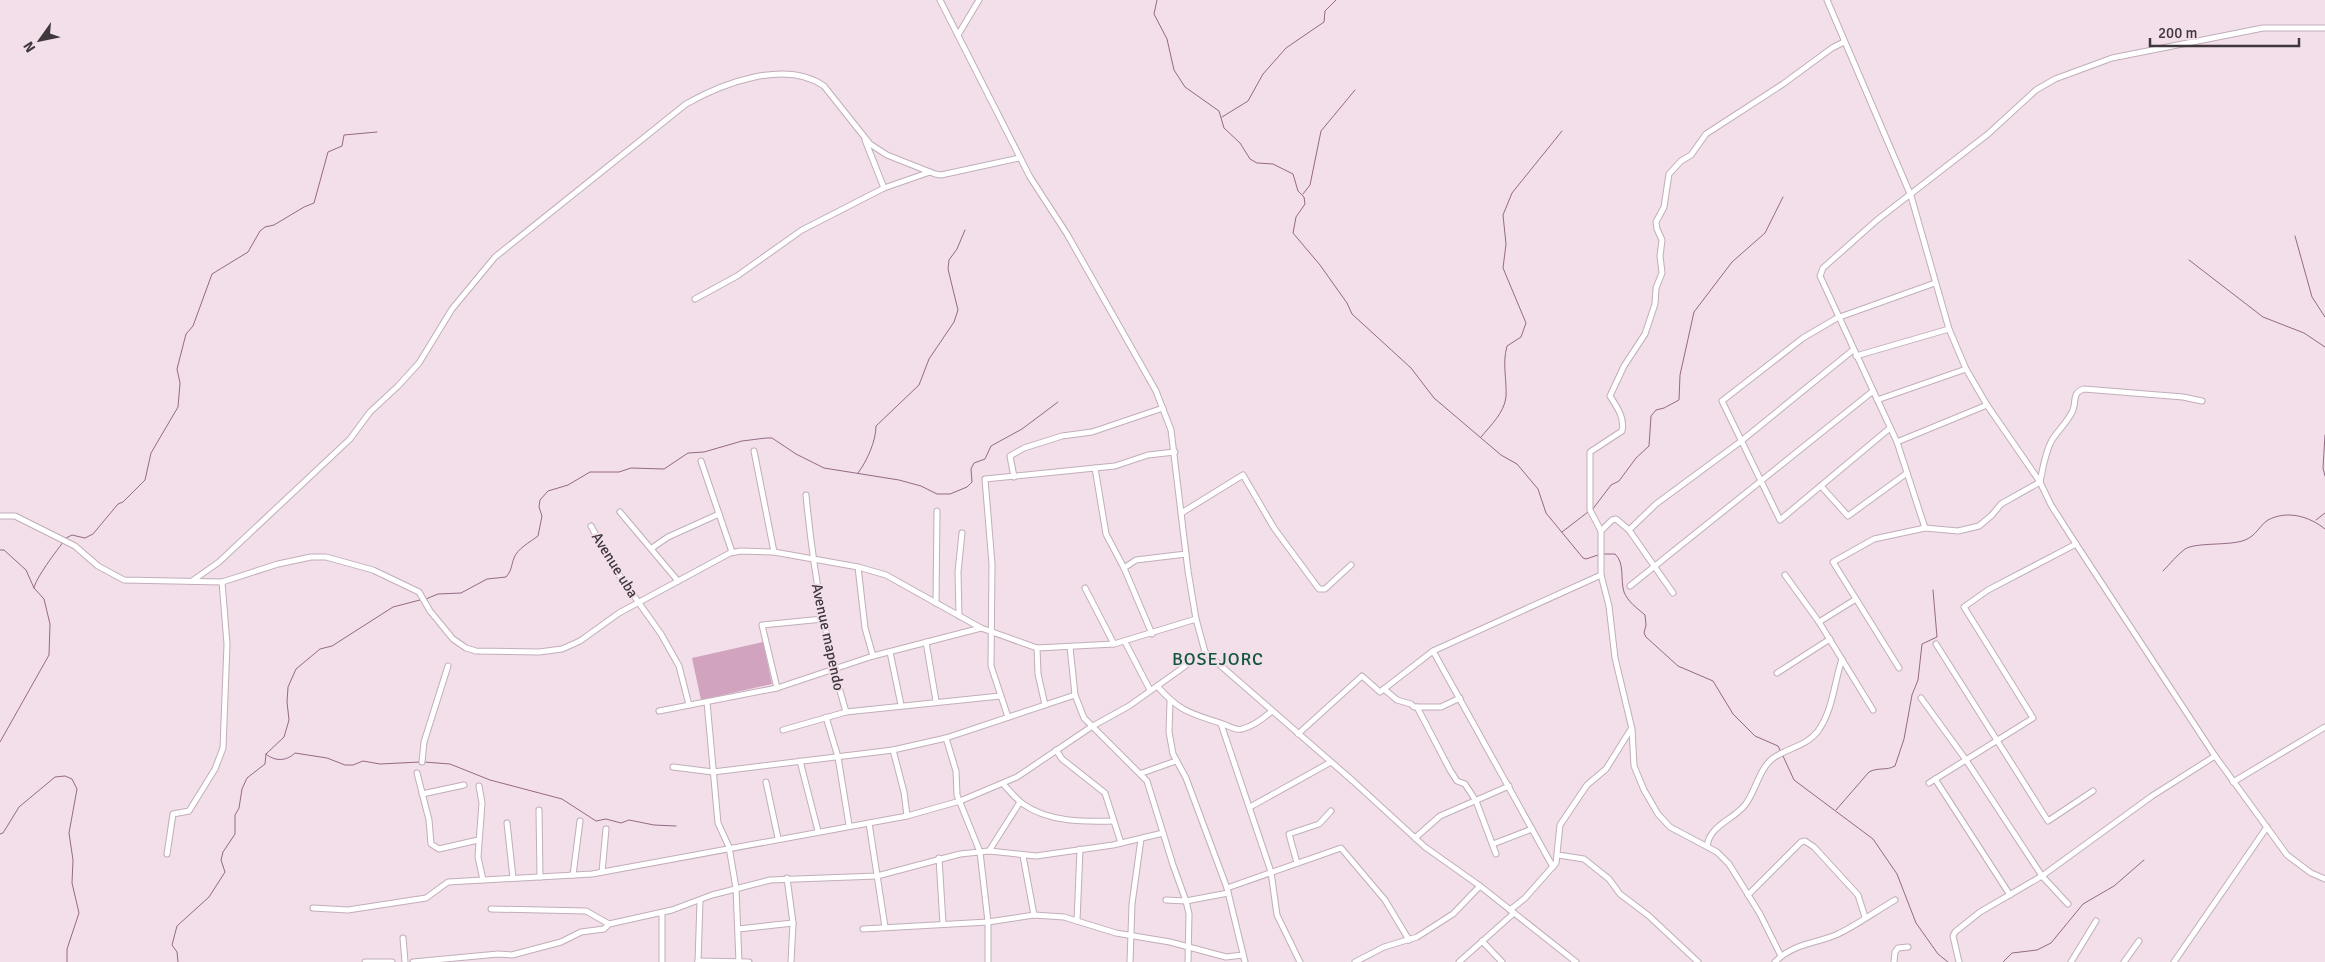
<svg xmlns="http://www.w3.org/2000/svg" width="2325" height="962" font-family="Signika,sans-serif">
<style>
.green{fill:#d2a3be}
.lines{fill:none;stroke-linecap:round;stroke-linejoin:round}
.stream{stroke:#966984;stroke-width:1}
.minor-casing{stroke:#c1aeb9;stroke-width:7}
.minor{stroke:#fff;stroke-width:5}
.labels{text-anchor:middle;stroke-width:4;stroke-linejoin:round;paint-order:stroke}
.street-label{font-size:15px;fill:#3f373c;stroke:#f2dfea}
.quarter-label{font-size:18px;letter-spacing:1px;fill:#11563c;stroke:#f2dfea}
</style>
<rect width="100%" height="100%" fill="#f2dfea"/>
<polygon class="green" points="763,642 772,684 701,700 692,658"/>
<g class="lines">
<g class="stream">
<polyline points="1157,0 1154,14 1167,39 1174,70 1185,87 1219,111 1224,128 1240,143 1250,159 1257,163 1273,164 1293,174 1298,191 1304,197 1305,204 1296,217 1293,233 1320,265 1347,303 1352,314 1411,368 1434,398 1501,455 1517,464 1538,489 1546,513 1583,558 1586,559 1598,555"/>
<polyline points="1222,117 1248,101 1263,74 1286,48 1324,22 1325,11 1336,0"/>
<polyline points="1303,194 1310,185 1321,131 1355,90"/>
<polyline points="2295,236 2312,297 2325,317"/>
<polyline points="2189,260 2263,317 2304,333 2325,347"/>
<polyline points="2325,435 2323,468 2325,476"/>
<path d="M1481,437c10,-12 23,-24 25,-40 1,-18 -4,-33 1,-51l14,-9 5,-14 -23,-55 3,-24 -3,-29 9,-22 50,-62"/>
<path d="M858,473c9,-12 18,-32 18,-47l43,-41 10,-26 25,-37 4,-12 -10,-41 1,-9 8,-11 8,-19"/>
<polyline points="1592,510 1611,485 1619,481 1636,458 1649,446 1651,416 1656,410 1664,408 1679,400 1680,375 1694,312 1732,262 1765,233 1783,197"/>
<polyline points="2316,520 2325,513"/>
<polyline points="1562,532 1588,512"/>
<polyline points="66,538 72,535 85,538 93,534 118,504 123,502 145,480 151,453 178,407 180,383 177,369 186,334 193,326 212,274 248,252 260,231 265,227 274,225 304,207 314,203 328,152 342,146 344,135 377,132"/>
<polyline points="0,550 4,550 26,570 34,588 44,599 50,624 49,655 0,742"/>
<path d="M1604,554h11c10,9 5,25 9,38 4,10 13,16 21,23l1,10 -2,8 2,4 32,29 35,15 20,33 22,22 23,10 3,6"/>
<path d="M2163,571c7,-7 14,-16 22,-22 11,-7 46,-3 60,-9 11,-4 14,-14 23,-20 19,-10 41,-4 57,9"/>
<path d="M34,588c1,-9 23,-38 30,-47"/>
<path d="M426,599l12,-5 23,-1 26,-14 19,-2c6,-7 5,-11 8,-19 3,-9 16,-16 24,-22l4,-20 -3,-9 1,-7 8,-9 20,-6 22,-13h29l12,-4 33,1 24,-16 16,-1 38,-11 24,-3h6l24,16 28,14 75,12 22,6 16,8h13l17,-7 5,-5 -1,-13 3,-6 11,-4 6,-13 31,-17 36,-27"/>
<path d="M266,754c9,8 21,7 29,-1l32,5 18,7h8l10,-4 17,3 40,-2"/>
<polyline points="1783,756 1794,780 1873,839 1897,874 1916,923 1938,954 1948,962"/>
<polyline points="424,762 450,764 490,780 562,799 596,821 606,819 621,823 629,820 654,825 676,826"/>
<path d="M1836,810l33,-38c9,-5 17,-1 26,-6l9,-27 8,-44 6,-15 4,-36 15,-7 -4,-47"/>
<polyline points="0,834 3,833 19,807 55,777 65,776 72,779 77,789 69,833 73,860 72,883 79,913 67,949 67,962"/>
<polyline points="178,962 177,952 172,945 177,926 209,897 225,872 221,860 223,852 235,834 235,815 239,808 242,789 247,778 265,764 266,754 284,737 289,720 287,702 288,687 296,669 320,649 332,646 393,607 420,600"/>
<polyline points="2003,962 2012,953 2037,950 2051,943 2083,904 2114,886 2144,860"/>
</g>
<defs>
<g id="minor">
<polyline points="940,0 1030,177 1067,234 1156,391 1171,430 1188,571 1196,619 1205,652 1353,781 1425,847 1480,886 1576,962"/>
<polyline points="1827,0 1911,196 1949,329 1966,369 1987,405 2040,482 2051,505 2076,544 2215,756 2287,855 2311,873 2325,879"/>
<polyline points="958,35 979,0"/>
<polyline points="865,140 884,188"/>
<polyline points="695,299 737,276 802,230 884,188 930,172"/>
<polyline points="1856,356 1949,329"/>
<polyline points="1877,400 1966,369"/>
<polyline points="1890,428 1780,520 1722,401 1803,338 1837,318 1935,283"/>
<polyline points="1897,442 1987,405"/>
<polyline points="754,451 774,552"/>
<polyline points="701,461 732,552"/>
<polyline points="1095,468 1106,534 1124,568 1152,634"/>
<polyline points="1014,477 1010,456 1024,448 1062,436 1092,432 1163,408"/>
<polyline points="1821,486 1848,516 1907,473"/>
<path d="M806,495c7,74 19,146 40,217"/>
<polyline points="620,512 678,581"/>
<polyline points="1183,512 1243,475 1274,528 1319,589 1325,589 1351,565"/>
<polyline points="0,516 15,516 75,546 98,566 124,580 222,582 278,564 311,557 326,557 373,570 419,592 430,611 453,639 466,648 476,651 539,652 562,649 580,641 619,613 730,553 741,551 774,552 858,567 886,575 981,628 1037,648 1114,644 1196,619"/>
<polyline points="591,526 612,565 661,634 679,666 689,705"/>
<polyline points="1925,528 1897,442 1820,276 1823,268 1877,220 1988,134 2036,90 2055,79 2112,58 2263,28 2325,28"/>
<polyline points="1629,530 1656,504 1740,442 1853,350"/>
<polyline points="1601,531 1612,520 1616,519 1629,530 1673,593"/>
<polyline points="652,548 668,537 719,514"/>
<polyline points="858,567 865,628 873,656"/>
<polyline points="1124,568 1136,560 1186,554"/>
<polyline points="1785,575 1819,622 1873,710"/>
<path d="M192,581l27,-19 131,-123 20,-27 28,-26 21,-23 33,-54 43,-52 191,-153c37,-21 100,-45 138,-18l46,58 17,11 48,19 6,1 78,-17"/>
<polyline points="1630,586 1873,391"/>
<polyline points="1085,588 1114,644"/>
<polyline points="936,603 937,511"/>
<polyline points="959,616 958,572 962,533"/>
<polyline points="1819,622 1856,599"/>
<polyline points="926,642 936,701"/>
<polyline points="1125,642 1150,690"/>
<polyline points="1936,644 2048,821 2093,791"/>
<polyline points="1070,647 1075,695 1084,718 1147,781 1173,865 1186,901 1189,914 1188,962"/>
<polyline points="1037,648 1038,674 1045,705"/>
<polyline points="1433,651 1553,867"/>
<polyline points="890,652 901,705"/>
<path d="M1899,668l-66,-106 41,-23 51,-11 33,3 21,-5 13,-11 9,-11 39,-22c3,-14 5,-30 12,-42 6,-9 14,-17 19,-26 7,-10 -1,-21 13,-25l99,8 19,4"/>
<polyline points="1777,673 1830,639"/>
<path d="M1157,686c24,27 34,27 66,38 6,2 13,7 19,5 10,-2 22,-11 30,-18"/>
<polyline points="777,688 762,625 823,619"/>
<polyline points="1384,689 1397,700 1411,704 1414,707 1441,707 1460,698"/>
<polyline points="1921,698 1966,760 2042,876 2068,904"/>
<polyline points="1170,701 1169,732 1173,754 1186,778 1227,888 1245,962"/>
<polyline points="707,702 718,823 729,847 736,888 739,962"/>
<polyline points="1417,707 1450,770 1457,781 1465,784 1476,801 1496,854"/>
<polyline points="659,711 777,688 873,656 981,628"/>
<polyline points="826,717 838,757 849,825"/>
<polyline points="1008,717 991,666 992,564 985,479 1115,466 1148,455 1175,452"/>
<polyline points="1221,724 1271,872 1277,915 1300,962"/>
<polyline points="783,730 846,712 1000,696"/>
<polyline points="1298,734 1362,676 1380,692 1433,651 1601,575"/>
<polyline points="946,738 956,771 957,795 980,852 988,922 988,962"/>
<polyline points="893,750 904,792 907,816"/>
<polyline points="1056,750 1062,759 1105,793 1121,843"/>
<polyline points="800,761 818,831"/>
<polyline points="422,762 424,742 448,666"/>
<polyline points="673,767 713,772 893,750 946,738 1075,695"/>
<polyline points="417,773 429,820 431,844 439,849 478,840"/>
<polyline points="1142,773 1176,761"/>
<polyline points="1935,779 2010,895"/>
<polyline points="766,782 778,838"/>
<polyline points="2233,782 2325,727"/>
<polyline points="1929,783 2033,718 1964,607 1988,590 2076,544"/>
<path d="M1003,784c6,6 12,14 20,20 25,18 61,18 91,17"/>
<polyline points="479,786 482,803 478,857 483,880"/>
<polyline points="422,794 464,785"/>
<polyline points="1250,807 1331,762"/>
<polyline points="539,810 540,877"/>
<polyline points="507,823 513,878"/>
<polyline points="869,823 885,927"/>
<polyline points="1415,838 1440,816 1509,786"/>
<polyline points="1493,844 1532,829"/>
<path d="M1707,846c3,-21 26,-26 38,-41 11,-14 13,-34 27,-46 14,-11 34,-12 46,-28 15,-21 16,-48 24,-72"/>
<polyline points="989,851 1020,802"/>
<polyline points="167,854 173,814 189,811 215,769 223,748 227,644 222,582"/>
<polyline points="1558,855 1584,859 1609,879 1620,894 1649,916 1698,962"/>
<polyline points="1023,856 1034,915"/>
<polyline points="939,858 943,924"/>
<polyline points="1297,863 1289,834 1319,824 1331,811"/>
<polyline points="602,872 606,829"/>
<polyline points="573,875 580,821"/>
<polyline points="787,878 793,923 791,962"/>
<polyline points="1227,888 1341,848 1385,900 1409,940"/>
<polyline points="1748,895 1801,842 1805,841 1814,847 1858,895 1865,917"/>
<polyline points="1166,900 1186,901 1228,893"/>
<polyline points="313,908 348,910 426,898 448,882 592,874 907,816 960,801 1017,777 1091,727 1129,706 1205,652"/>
<polyline points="491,909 586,911 609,924 672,910 712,895 770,880 877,876 960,854 989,851 1036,856 1113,845 1163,833"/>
<polyline points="1510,910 1525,898 1556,863 1560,825 1587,785 1606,769 1631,729"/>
<polyline points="662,913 662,962"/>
<polyline points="1077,921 1080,849"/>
<polyline points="738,929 793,923"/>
<polyline points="863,929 988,922 1034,915 1064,917 1116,933 1170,942 1226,957 1243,955"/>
<polyline points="403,938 405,962"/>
<polyline points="1482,941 1502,962"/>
<path d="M1781,956l-21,-42 -31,-50 -12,-12 -47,-25 -12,-13 -14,-24 -10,-24 -2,-37 -17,-71 -6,-52 -8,-31v-44l-11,-21v-58l32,-21c3,-13 -5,-24 -12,-35l14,-30 21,-32 10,-30 1,-16 6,-15 -2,-17 2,-16 -5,-11 -1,-7 8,-15 5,-33 12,-13 10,-6 15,-21 77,-50 49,-36 12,-6"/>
<polyline points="698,961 749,962"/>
<polyline points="365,962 392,962"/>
<polyline points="413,962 498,954 512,955 561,942 581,932 604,929 609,924"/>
<polyline points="698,962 700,900"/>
<polyline points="1130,962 1132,904 1141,839"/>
<polyline points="1355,962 1384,947 1417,937 1453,914 1480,886"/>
<polyline points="1459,962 1514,913"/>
<path d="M1775,962c18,-19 41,-18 63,-28 19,-9 38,-23 57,-34"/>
<polyline points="1894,962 1895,952 1898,948 1908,947"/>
<polyline points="1959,962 1953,936 1955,932 1980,912 2042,876 2152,796 2215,756"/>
<polyline points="2071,962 2096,921"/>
<polyline points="2124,962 2139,941"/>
<polyline points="2174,962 2267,827"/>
</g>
</defs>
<use href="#minor" class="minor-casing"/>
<use href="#minor" class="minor"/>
</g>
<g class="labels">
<g class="street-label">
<text transform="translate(615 565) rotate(58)" y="5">Avenue uba</text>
<text transform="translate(828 637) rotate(78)" y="5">Avenue mapendo</text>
</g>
<g class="quarter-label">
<text x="1218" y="665">BOSEJORC</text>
</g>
</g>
<g transform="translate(40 40) rotate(237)" stroke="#f2dfea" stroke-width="4" paint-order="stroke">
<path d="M0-4L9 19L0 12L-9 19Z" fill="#3f373c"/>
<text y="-8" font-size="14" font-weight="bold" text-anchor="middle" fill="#3f373c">N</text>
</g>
<path d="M2150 38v8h149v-8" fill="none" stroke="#3f373c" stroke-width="2.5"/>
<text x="2158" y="38" font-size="15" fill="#3f373c" stroke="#f2dfea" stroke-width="4" paint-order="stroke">200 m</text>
</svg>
